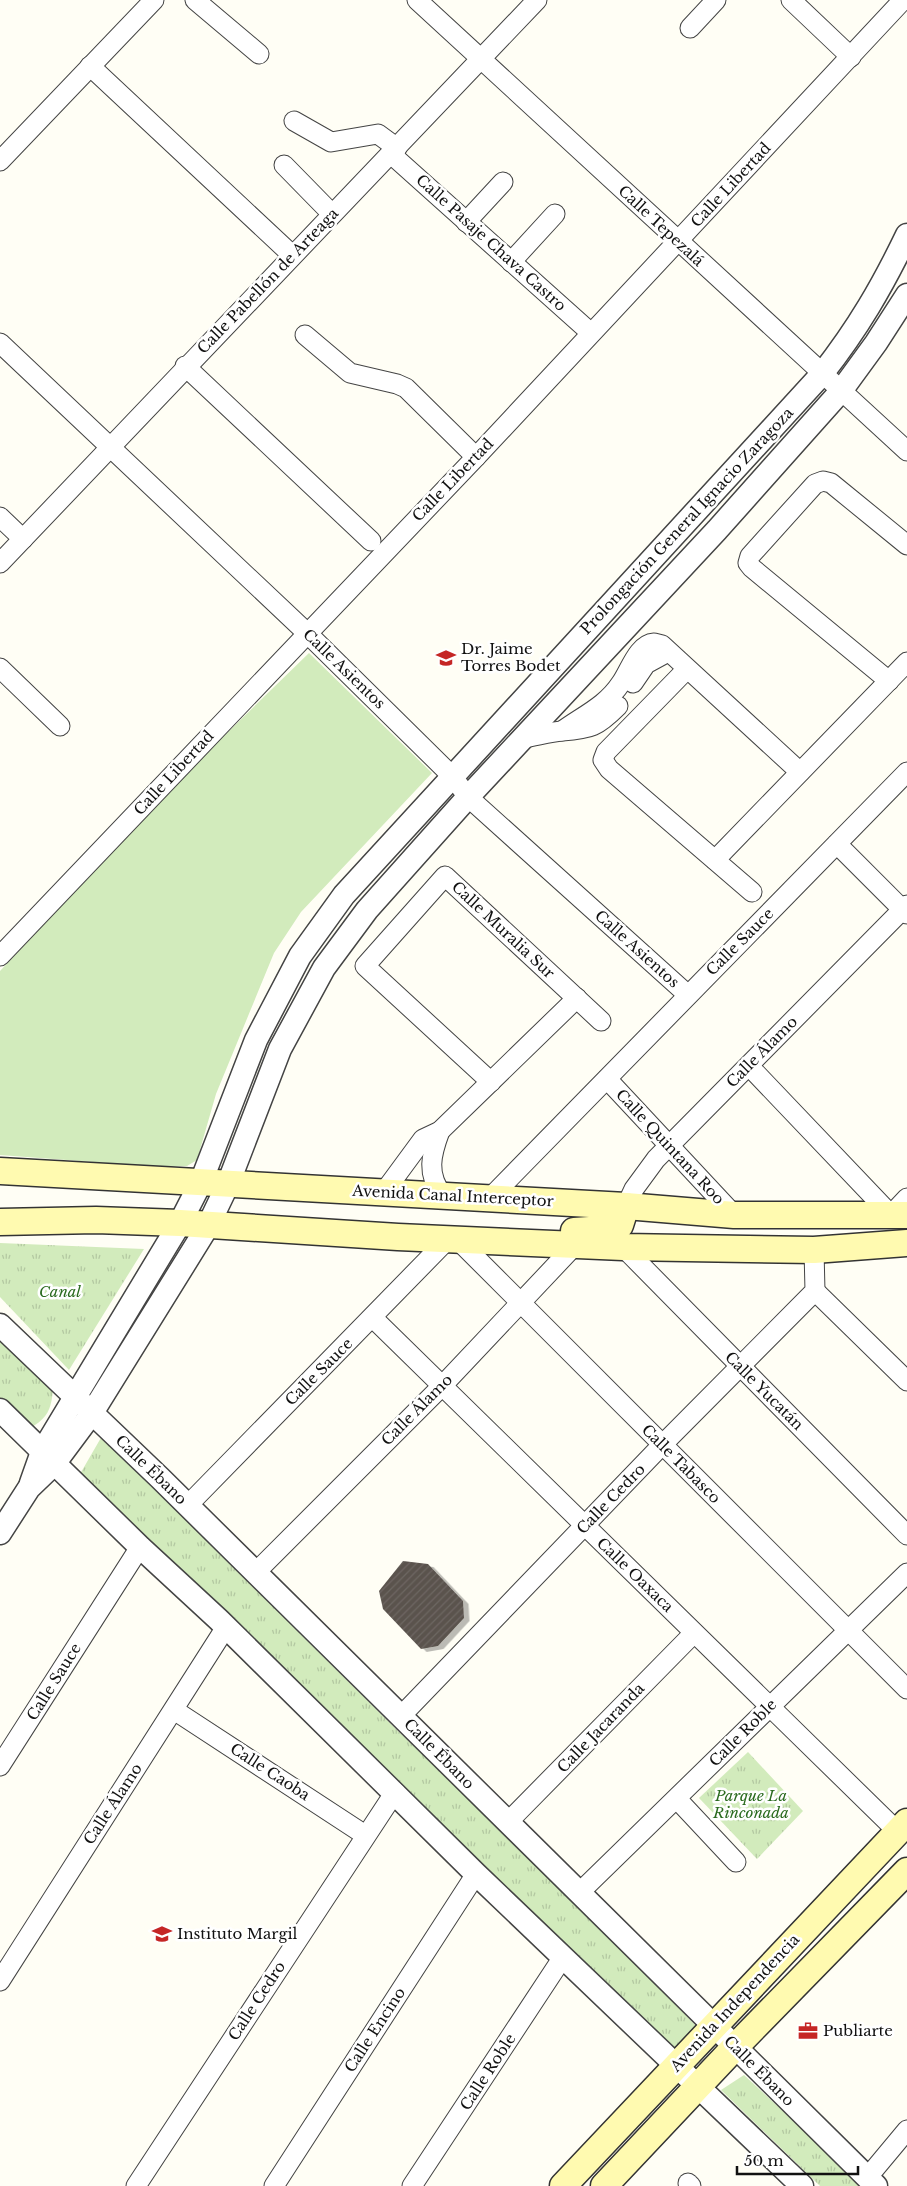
<svg xmlns="http://www.w3.org/2000/svg" width="907" height="2186" font-family="'Libre Baskerville',serif">
<style>
.grass{fill:#d2ebbc}
.park{fill:url(#park-tufts)}
.building{fill:url(#building-hatch);filter:url(#shadow)}
.lines{fill:none;stroke-linecap:round;stroke-linejoin:round}
.minor-casing{stroke:#444;stroke-width:21}
.tertiary-casing{stroke:#444;stroke-width:25}
.secondary-casing{stroke:#333;stroke-width:29}
.minor{stroke:#fff;stroke-width:19}
.tertiary{stroke:#fff;stroke-width:22}
.secondary{stroke:#fffab0;stroke-width:26}
.labels{text-anchor:middle;stroke-width:5;stroke-linejoin:round;paint-order:stroke}
.street-label{font-size:15px;fill:#111;stroke:#fff}
.poi-label{font-size:15px;fill:#111;stroke:#fff;text-anchor:start}
.park-label{font-size:15px;font-style:italic;fill:#2a6b1f;stroke:#fff}
</style>
<defs>
<pattern id="park-tufts" width="24" height="20" patternUnits="userSpaceOnUse" patternTransform="scale(1.25)"><rect width="24" height="20" fill="#d2ebbc"/><path d="M3 7l-1-3M5 7V3M7 7l1-3M15 17l-1-3M17 17v-4M19 17l1-3" fill="none" stroke="#b3c8a1"/></pattern>
<pattern id="building-hatch" width="6" height="6" patternUnits="userSpaceOnUse" patternTransform="scale(1.25)"><rect width="6" height="6" fill="#5a534d"/><path d="M-1 1l2-2M0 6l6-6M5 7l2-2" fill="none" stroke="#6d6762"/></pattern>
<filter id="shadow"><feDropShadow dx="5.5" dy="3" stdDeviation="0" flood-color="#0004"/></filter>
</defs>
<rect width="100%" height="100%" fill="#fffef5"/>
<polygon class="grass" points="309,653 432,773 301,912 274,953 216,1094 197,1160 187,1166 160,1167 0,1155 0,971 193,766"/>
<g class="park">
<polygon points="0,1243 144,1249 69,1370 0,1297"/>
<path d="M0,1339l53,51c-2,19 -5,28 -23,38l-30,-24z"/>
<polygon points="102,1436 399,1732 574,1897 697,2027 680,2058 80,1474"/>
<polygon points="748,1752 803,1811 757,1859 699,1798"/>
<polygon points="744,2075 864,2186 820,2186 721,2090"/>
</g>
<polygon class="building" points="403,1561 428,1564 463,1601 464,1618 438,1646 421,1649 383,1609 379,1591"/>
<g class="lines">
<defs>
<g id="minor">
<polyline points="195,0 259,54"/>
<polyline points="417,0 907,451"/>
<polyline points="791,0 851,57"/>
<polyline points="690,28 716,0"/>
<polyline points="90,66 292,255"/>
<polyline points="294,121 331,142 378,134 397,148"/>
<polyline points="391,154 591,333"/>
<polyline points="0,161 154,0"/>
<polyline points="284,165 332,214"/>
<polyline points="466,222 503,182"/>
<polyline points="511,262 555,214"/>
<polyline points="305,335 350,373 397,384 406,388 476,457"/>
<polyline points="0,343 307,633 452,776 468,797 688,995"/>
<polyline points="185,366 371,541"/>
<polyline points="0,517 23,539"/>
<polyline points="0,563 537,0"/>
<polyline points="0,668 60,726"/>
<polyline points="687,669 606,752 603,760 609,769 752,892"/>
<polyline points="889,681 752,568 748,563 750,556 815,484 823,481 831,483 907,545"/>
<polyline points="633,683 646,664 668,652"/>
<path d="M562,731c22,-16 44,-25 59,-48 9,-13 17,-39 33,-40l8,2 138,127"/>
<path d="M523,738c13,-2 27,-6 39,-7 29,-2 35,-4 56,-25"/>
<polyline points="837,844 907,914"/>
<polyline points="715,860 907,662"/>
<polyline points="0,956 476,457 903,0"/>
<polyline points="749,1066 891,1215 907,1198"/>
<polyline points="607,1079 734,1215"/>
<polyline points="491,1082 365,966 445,876 601,1021"/>
<path d="M440,1131c-9,24 -14,43 3,65"/>
<polyline points="384,1192 423,1139 440,1131 577,998"/>
<polyline points="490,1198 907,772"/>
<polyline points="626,1206 634,1189 656,1159 907,905"/>
<polyline points="456,1238 907,1689"/>
<polyline points="623,1247 907,1535"/>
<polyline points="815,1291 907,1381"/>
<polyline points="373,1318 897,1831"/>
<polyline points="188,1505 449,1238"/>
<polyline points="256,1572 442,1386 576,1244"/>
<polyline points="174,1710 365,1835"/>
<polyline points="401,1716 662,1445 815,1291 814,1250"/>
<polyline points="0,1766 140,1547"/>
<polyline points="677,1799 736,1862"/>
<polyline points="508,1822 694,1633"/>
<polyline points="579,1893 907,1573"/>
<polyline points="0,1981 226,1627"/>
<polyline points="867,2178 907,2130"/>
<polyline points="688,2183 691,2186"/>
<polyline points="136,2186 395,1792"/>
<polyline points="274,2186 476,1874"/>
<polyline points="412,2186 563,1957"/>
</g>
<g id="tertiary">
<polyline points="0,1325 160,1478 876,2186"/>
<polyline points="0,1410 140,1547 219,1620 476,1874 802,2186"/>
<path d="M31,1483l11,-31 138,-229 21,-41 55,-142 44,-84 44,-61 478,-521c36,-46 60,-87 85,-139"/>
<polyline points="0,1533 29,1488 54,1464 92,1413 208,1226 228,1184 280,1049 324,968 367,910 468,797 717,530 841,391 876,343 907,295"/>
</g>
<g id="secondary">
<polyline points="0,1171 626,1206 734,1215 907,1215"/>
<polyline points="0,1222 96,1220 180,1223 398,1237 623,1247 814,1250 907,1243"/>
<polyline points="574,1231 605,1229 620,1225 626,1206"/>
<polyline points="563,2186 907,1822"/>
<polyline points="604,2186 735,2047 907,1871"/>
</g>
</defs>
<use href="#minor" class="minor-casing"/>
<use href="#tertiary" class="tertiary-casing"/>
<use href="#secondary" class="secondary-casing"/>
<use href="#minor" class="minor"/>
<use href="#tertiary" class="tertiary"/>
<use href="#secondary" class="secondary"/>
</g>
<defs>
<symbol id="school-bare" viewBox="-9 -9 18 18"><path d="M0-5L7-2L0 1L-7-2ZM-4 1L0 2.5L4 1V4Q0 6-4 4Z" fill="#c52625" stroke="#fff" stroke-width="2.5" paint-order="stroke"/></symbol>
<symbol id="office-bare" viewBox="-9 -9 18 18"><path d="M-6-3h4V-5.5h4V-3h4V5H-6ZM-1-4.5V-3h2v-1.5ZM-6 0V1H6V0Z" fill="#c52625" stroke="#fff" stroke-width="2.5" paint-order="stroke"/></symbol>
</defs>
<g fill-rule="evenodd">
<use href="#school-bare" x="432" y="644" width="28" height="28"/>
<use href="#school-bare" x="148" y="1920" width="28" height="28"/>
<use href="#office-bare" x="794" y="2017" width="28" height="28"/>
</g>
<g class="labels">
<g class="street-label">
<text transform="translate(731 185) rotate(-47)" y="5">Calle Libertad</text>
<text transform="translate(661 226) rotate(43)" y="5">Calle Tepezalá</text>
<text transform="translate(491 243) rotate(42)" y="5">Calle Pasaje Chava Castro</text>
<text transform="translate(268 281) rotate(-46)" y="5">Calle Pabellón de Arteaga</text>
<text transform="translate(453 480) rotate(-46)" y="5">Calle Libertad</text>
<text transform="translate(687 521) rotate(-47)" y="5">Prolongación General Ignacio Zaragoza</text>
<text transform="translate(344 669) rotate(44)" y="5">Calle Asientos</text>
<text transform="translate(174 773) rotate(-47)" y="5">Calle Libertad</text>
<text transform="translate(503 930) rotate(43)" y="5">Calle Muralia Sur</text>
<text transform="translate(740 942) rotate(-45)" y="5">Calle Sauce</text>
<text transform="translate(637 949) rotate(42)" y="5">Calle Asientos</text>
<text transform="translate(762 1052) rotate(-45)" y="5">Calle Álamo</text>
<text transform="translate(670 1147) rotate(47)" y="5">Calle Quintana Roo</text>
<text transform="translate(453 1196) rotate(3)" y="5">Avenida Canal Interceptor</text>
<text transform="translate(319 1372) rotate(-45)" y="5">Calle Sauce</text>
<text transform="translate(764 1391) rotate(45)" y="5">Calle Yucatán</text>
<text transform="translate(417 1410) rotate(-45)" y="5">Calle Álamo</text>
<text transform="translate(681 1464) rotate(45)" y="5">Calle Tabasco</text>
<text transform="translate(151 1470) rotate(44)" y="5">Calle Ébano</text>
<text transform="translate(611 1499) rotate(-46)" y="5">Calle Cedro</text>
<text transform="translate(635 1575) rotate(44)" y="5">Calle Oaxaca</text>
<text transform="translate(54 1682) rotate(-58)" y="5">Calle Sauce</text>
<text transform="translate(601 1728) rotate(-46)" y="5">Calle Jacaranda</text>
<text transform="translate(743 1733) rotate(-45)" y="5">Calle Roble</text>
<text transform="translate(439 1754) rotate(45)" y="5">Calle Ébano</text>
<text transform="translate(270 1772) rotate(33)" y="5">Calle Caoba</text>
<text transform="translate(113 1804) rotate(-57)" y="5">Calle Álamo</text>
<text transform="translate(257 2001) rotate(-57)" y="5">Calle Cedro</text>
<text transform="translate(735 2003) rotate(-47)" y="5">Avenida Independencia</text>
<text transform="translate(375 2030) rotate(-57)" y="5">Calle Encino</text>
<text transform="translate(759 2071) rotate(45)" y="5">Calle Ébano</text>
<text transform="translate(488 2072) rotate(-57)" y="5">Calle Roble</text>
</g>
<g class="poi-label">
<text x="461" y="654">Dr. Jaime<tspan x="461" dy="17">Torres Bodet</tspan></text>
<text x="177" y="1939">Instituto Margil</text>
<text x="823" y="2036">Publiarte</text>
</g>
<g class="park-label">
<text x="60" y="1297">Canal</text>
<text x="751" y="1801">Parque La<tspan x="751" dy="17">Rinconada</tspan></text>
</g>
</g>
<path d="M737 2166v8h121v-8" fill="none" stroke="#111111" stroke-width="2.5"/>
<text x="744" y="2166" font-size="15" fill="#111111" stroke="#ffffff" stroke-width="4" paint-order="stroke">50 m</text>
</svg>
